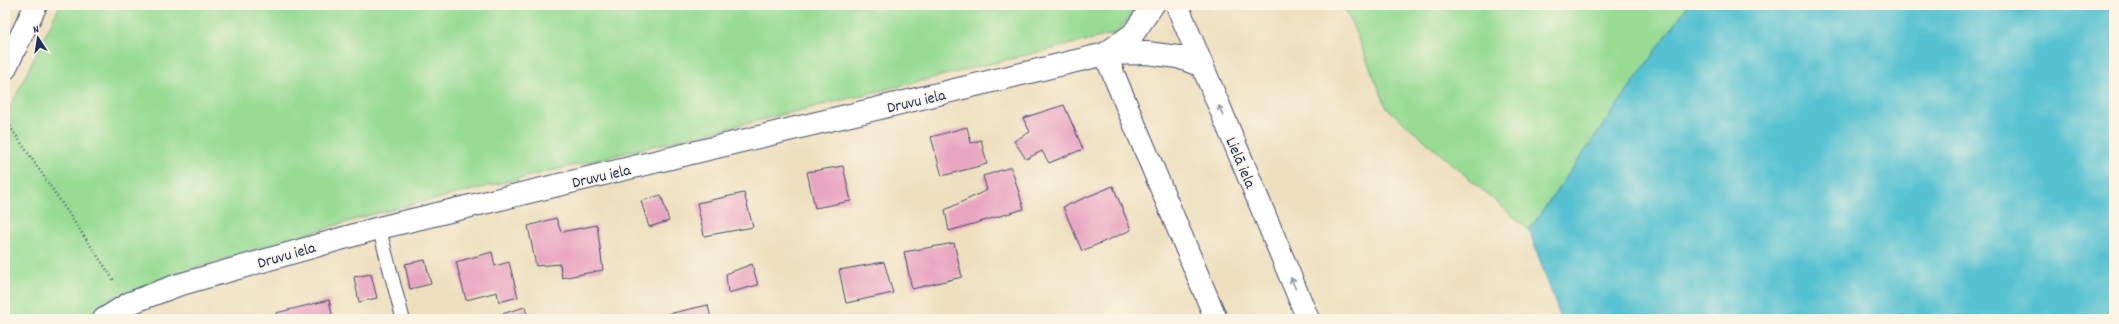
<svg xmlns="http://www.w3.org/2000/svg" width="2119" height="324" font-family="Dekko,sans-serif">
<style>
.green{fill:#98dc94;stroke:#5a8679}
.water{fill:#56c2d1;stroke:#387898}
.building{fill:#e9a6c1}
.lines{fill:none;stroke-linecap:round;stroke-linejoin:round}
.service-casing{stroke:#3b4a6d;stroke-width:15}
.minor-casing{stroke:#3b4a6d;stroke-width:24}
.primary-casing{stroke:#3b4a6d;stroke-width:24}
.path{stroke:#3b4a6d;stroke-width:2.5;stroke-dasharray:1 3;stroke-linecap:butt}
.service{stroke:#fff;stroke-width:13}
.minor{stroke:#fff;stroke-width:22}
.primary{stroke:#fff;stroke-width:22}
.oneway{stroke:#8d97ae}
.labels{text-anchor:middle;stroke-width:3.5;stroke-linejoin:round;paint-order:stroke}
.street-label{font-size:16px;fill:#1b2f5e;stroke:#fcf5e5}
</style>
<rect width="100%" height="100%" fill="#fcf5e5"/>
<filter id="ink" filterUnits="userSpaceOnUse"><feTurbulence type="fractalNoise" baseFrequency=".025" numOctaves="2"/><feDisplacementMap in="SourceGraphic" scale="8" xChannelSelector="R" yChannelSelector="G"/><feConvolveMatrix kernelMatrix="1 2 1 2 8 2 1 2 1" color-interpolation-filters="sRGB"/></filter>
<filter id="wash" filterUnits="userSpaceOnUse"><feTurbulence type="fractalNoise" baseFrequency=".012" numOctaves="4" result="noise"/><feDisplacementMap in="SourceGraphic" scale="16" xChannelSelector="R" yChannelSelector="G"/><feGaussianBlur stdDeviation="0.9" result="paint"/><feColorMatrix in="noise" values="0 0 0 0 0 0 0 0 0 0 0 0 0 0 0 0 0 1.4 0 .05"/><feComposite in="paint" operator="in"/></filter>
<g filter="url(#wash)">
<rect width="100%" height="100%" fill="#eee0bf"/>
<g class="green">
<polygon points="60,5 1140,5 1117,33 370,215 154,281 90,319 5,319 5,118"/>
<polygon points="1344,5 1688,5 1529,230 1387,108"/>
</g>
<polygon class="water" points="1688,5 2114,5 2114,319 1561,319 1529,230"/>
<g id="blocks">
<g class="building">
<polygon points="1064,105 1083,149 1049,163 1042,151 1026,159 1014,141 1030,132 1023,118"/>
<polygon points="967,127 971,143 981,140 987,164 942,176 931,137"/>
<polygon points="843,166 851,201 815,208 807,172"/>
<polygon points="1011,167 1024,209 949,231 945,210 987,190 983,176"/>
<polygon points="1113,186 1131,230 1082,251 1063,207"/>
<polygon points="744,193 753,227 704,236 697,203"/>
<polygon points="661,195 669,221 649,227 641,201"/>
<polygon points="556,218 561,232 597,225 603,270 562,278 560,264 536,266 528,226"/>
<polygon points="954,243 962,277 912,289 904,252"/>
<polygon points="492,252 495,266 509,262 518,297 499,302 497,292 466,300 456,262"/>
<polygon points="425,260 431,284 410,289 405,264"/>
<polygon points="884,262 893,293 846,303 839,270"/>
<polygon points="752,264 758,285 728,293 726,274"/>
<polygon points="371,274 377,298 359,302 354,277"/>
<polygon points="329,300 333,319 278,319 276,313"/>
<polygon points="708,305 711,319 669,319 668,314"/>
<polygon points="525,307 528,319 485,319"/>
</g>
</g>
</g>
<g filter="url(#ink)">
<use href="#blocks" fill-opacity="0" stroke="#3b4a6d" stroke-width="1"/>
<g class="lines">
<defs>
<polyline id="service" points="379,228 403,319"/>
<g id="minor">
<polyline points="1105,54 1216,319"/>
<polyline points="1105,54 1133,34 1153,5"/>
<polyline points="104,319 130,303 178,285 379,228 1105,54 1147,53 1178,57 1202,66"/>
</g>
<g id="primary">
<polyline points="1177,5 1308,319"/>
<polyline points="5,69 36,5"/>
</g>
</defs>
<use href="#service" class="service-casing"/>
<use href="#minor" class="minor-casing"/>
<use href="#primary" class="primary-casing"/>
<polyline class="path" points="5,111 11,128 115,282"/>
<use href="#service" class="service"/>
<use href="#minor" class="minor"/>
<use href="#primary" class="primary"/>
</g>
<defs><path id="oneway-shaft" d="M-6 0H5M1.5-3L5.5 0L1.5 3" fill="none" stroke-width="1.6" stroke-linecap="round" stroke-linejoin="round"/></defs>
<g class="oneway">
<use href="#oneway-shaft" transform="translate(1221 111) rotate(-113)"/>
<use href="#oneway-shaft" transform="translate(1293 283) rotate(-113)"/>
</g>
</g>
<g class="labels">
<g class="street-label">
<text transform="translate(916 100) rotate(-13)" y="6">Druvu iela</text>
<text transform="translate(1242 162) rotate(67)" y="6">Lielā iela</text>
<text transform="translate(601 175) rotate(-13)" y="6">Druvu iela</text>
<text transform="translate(286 254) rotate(-16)" y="6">Druvu iela</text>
</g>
</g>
<rect width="2119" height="324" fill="none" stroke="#fcf5e5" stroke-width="20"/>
<g transform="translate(38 38) rotate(348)" stroke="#fcf5e5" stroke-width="3" paint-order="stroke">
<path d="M0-3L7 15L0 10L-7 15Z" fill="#1b2f5e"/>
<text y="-6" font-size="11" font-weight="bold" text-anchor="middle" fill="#1b2f5e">N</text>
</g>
</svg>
